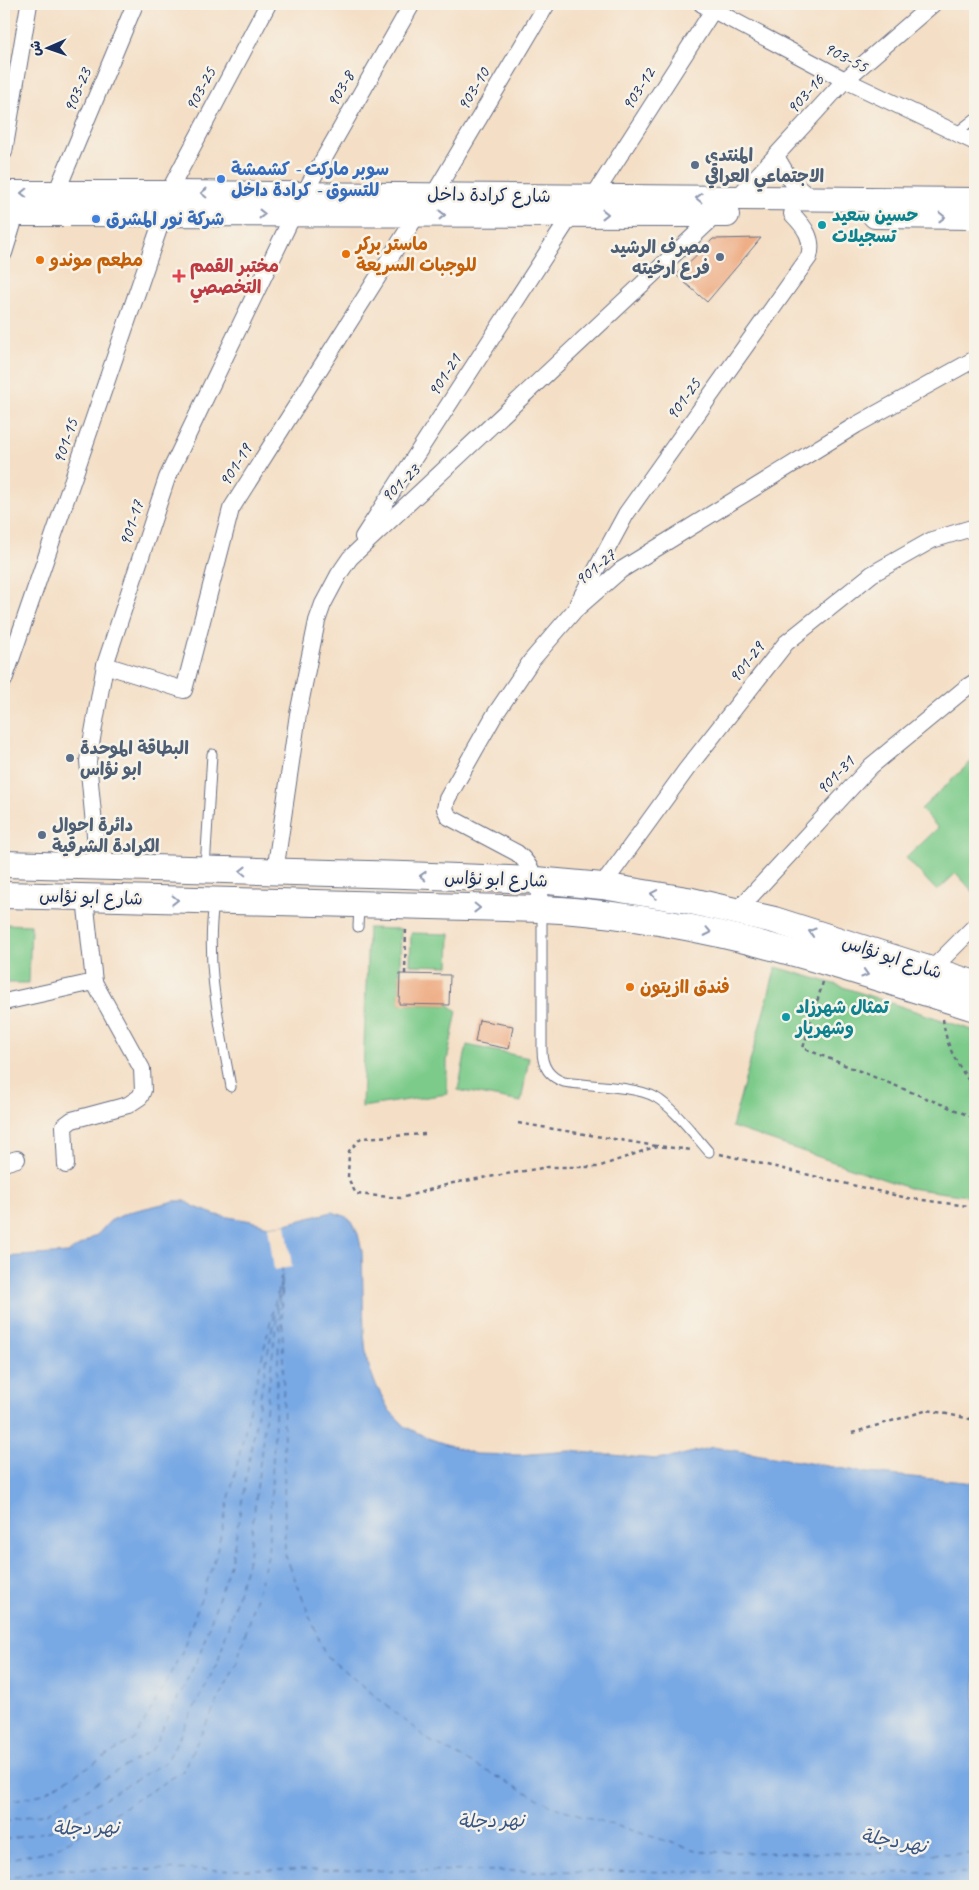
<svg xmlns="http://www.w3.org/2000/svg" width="979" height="1890" font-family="Caveat,'Playpen Sans Arabic',sans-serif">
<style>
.green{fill:#7ccb8a;stroke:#4c7d74}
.water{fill:#79a9e4;stroke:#4a6ca1}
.pier{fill:#f4dfc6}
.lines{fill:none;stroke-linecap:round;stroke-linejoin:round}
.ferry{stroke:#375486;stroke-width:1;stroke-dasharray:6 5;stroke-linecap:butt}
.building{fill:#eeae86}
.service-casing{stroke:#676d82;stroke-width:11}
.minor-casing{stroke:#676d82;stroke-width:18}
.secondary-casing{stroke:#676d82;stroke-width:26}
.primary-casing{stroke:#676d82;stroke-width:28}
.path{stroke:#676d82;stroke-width:2.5;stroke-dasharray:4 4;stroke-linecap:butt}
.service{stroke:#fff;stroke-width:9}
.minor{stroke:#fff;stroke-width:16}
.secondary{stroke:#fff;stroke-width:24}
.primary{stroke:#fff;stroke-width:26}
.oneway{stroke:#8d97ae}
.service-dot{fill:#5c6f8a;stroke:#f7f3e8;stroke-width:2}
.shop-dot{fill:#3f7fe0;stroke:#f7f3e8;stroke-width:2}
.culture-dot{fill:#0f9aa8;stroke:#f7f3e8;stroke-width:2}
.food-dot{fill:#e8710a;stroke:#f7f3e8;stroke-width:2}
.health-dot{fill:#e0444e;stroke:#f7f3e8;stroke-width:2}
.labels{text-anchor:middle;stroke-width:5;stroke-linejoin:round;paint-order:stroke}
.street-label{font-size:18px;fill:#1b2f5e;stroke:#f7f3e8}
.service-label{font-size:18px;font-weight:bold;fill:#4e5e75;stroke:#f7f3e8;text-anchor:start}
.shop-label{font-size:18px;font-weight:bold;fill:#366cbe;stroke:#f7f3e8;text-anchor:start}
.culture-label{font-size:18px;font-weight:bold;fill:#0d838f;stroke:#f7f3e8;text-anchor:start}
.food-label{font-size:18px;font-weight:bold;fill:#c56008;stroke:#f7f3e8;text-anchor:start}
.health-label{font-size:18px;font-weight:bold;fill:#be3a42;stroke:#f7f3e8;text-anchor:start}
.water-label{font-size:19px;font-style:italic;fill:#375486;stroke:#f7f3e8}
</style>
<rect width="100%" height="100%" fill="#f7f3e8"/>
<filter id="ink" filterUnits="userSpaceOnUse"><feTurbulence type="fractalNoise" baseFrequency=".02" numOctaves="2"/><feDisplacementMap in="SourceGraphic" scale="10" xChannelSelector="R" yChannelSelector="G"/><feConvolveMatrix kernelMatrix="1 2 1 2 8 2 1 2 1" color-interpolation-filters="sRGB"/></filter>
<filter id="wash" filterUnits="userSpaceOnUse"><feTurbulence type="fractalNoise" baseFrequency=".0096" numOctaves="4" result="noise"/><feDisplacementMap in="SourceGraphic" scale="20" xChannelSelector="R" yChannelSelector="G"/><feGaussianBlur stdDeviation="1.12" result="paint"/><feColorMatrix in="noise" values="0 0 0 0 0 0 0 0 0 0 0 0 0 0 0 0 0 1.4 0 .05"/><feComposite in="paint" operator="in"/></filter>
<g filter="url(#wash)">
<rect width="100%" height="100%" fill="#f4dfc6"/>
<g class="green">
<polygon points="975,758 975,894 956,873 937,891 906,858 938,828 921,809"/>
<polygon points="4,924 31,925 29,983 4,983"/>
<polygon points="368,928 401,929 399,1004 449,1005 457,1011 447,1061 447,1094 362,1107"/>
<polygon points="411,933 450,934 449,966 410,965"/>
<polygon points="776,967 831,983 975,1031 975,1197 909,1188 732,1127"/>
<polygon points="467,1045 529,1058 521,1102 458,1090"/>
</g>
<polygon class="water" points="175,1201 186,1201 195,1207 216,1215 252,1221 268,1226 286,1224 332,1212 345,1216 352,1222 358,1234 362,1251 364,1334 367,1361 375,1383 389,1410 406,1427 428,1438 475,1454 519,1455 570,1451 655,1459 674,1457 713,1447 869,1473 975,1483 975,1886 4,1886 4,1257 68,1253 98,1234 110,1221 129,1212"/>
<polygon class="pier" points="286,1224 292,1267 274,1270 268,1226"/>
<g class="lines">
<g class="ferry">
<polyline points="282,1268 285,1554 325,1655 430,1741 554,1807 703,1852 975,1854"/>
<polyline points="4,1802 43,1794 136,1738 182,1652 215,1559 282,1272"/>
<polyline points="4,1821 47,1813 152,1750 199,1656 232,1558 280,1284"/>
<polyline points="4,1840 50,1831 167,1761 218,1661 249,1556 282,1274"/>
<polyline points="4,1860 53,1850 182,1772 236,1665 268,1555 282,1282"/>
<polyline points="4,1879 56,1869 975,1873"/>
</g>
</g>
<g id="blocks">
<g class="building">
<polygon points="761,238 707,302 676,275 713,239"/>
<polygon points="400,974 450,975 449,1005 399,1004"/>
<polygon points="479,1020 513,1026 509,1049 475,1042"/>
</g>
</g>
</g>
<g filter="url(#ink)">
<use href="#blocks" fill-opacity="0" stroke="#676d82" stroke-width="1"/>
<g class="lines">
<defs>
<g id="service">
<polyline points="956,133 975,118"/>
<polyline points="205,868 212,754"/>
<path d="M214,903c-9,62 6,123 17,184"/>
<path d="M542,912v138c0,16 7,27 22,32 25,4 71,4 91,15 18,10 40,39 54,55"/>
<polyline points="358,927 359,907"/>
</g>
<g id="minor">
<polyline points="702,4 845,80 975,142"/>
<polyline points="4,152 29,4"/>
<path d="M776,156c10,17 18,34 37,41"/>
<polyline points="56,193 135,4"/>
<polyline points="168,193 268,4"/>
<polyline points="434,194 547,4"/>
<polyline points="303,195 412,4"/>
<polyline points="593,197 717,4"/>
<polyline points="737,198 845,80 933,4"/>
<polyline points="4,253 16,214"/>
<polyline points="363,537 572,214"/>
<path d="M578,603l48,-89 183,-257c5,-18 -4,-30 -17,-43"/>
<polyline points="105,665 184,690 231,509 417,215"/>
<polyline points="4,680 164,214"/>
<polyline points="98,867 88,761 105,665 167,478 293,215"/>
<polyline points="275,872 298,714 317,621 323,604 339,574 350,558 716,215"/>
<polyline points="602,886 686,770 786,643 872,574 932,540 975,527"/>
<path d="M542,909c-5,-23 -6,-40 -25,-56l-68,-36 -4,-8 2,-10 47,-83 37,-55 43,-50 47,-41 235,-145 119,-66"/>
<polyline points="737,911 871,766 967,687 975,682"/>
<polyline points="931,970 975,926"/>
<polyline points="4,1002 94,982"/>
<polyline points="4,1163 17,1159"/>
<polyline points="66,1165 64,1126 72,1120 128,1105 140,1097 143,1090 142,1069 94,982 85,898"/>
</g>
<g id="secondary">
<polyline points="4,193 168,193 975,200"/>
<polyline points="4,214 727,215"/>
<polyline points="875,216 975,217"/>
</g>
<g id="primary">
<polyline points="4,864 405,875 536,880 602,886 687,900 774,920 975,984"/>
<path d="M4,895l538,14c149,6 292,55 433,99"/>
</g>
</defs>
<use href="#service" class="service-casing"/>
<use href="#minor" class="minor-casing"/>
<use href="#secondary" class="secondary-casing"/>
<use href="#primary" class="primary-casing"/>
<g class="path">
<polyline points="405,974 406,926"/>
<polyline points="823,982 803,1048 975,1118"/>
<path d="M943,1019c3,29 15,47 32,70"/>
<polyline points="518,1123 656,1146"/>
<polyline points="425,1134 361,1138 349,1151 348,1178 356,1194 401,1198 453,1183 548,1167 598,1167 657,1146 692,1150"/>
<polyline points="720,1154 907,1198 975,1207"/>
<polyline points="852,1433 928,1410 975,1420"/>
</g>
<use href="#service" class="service"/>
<use href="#minor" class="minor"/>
<use href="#secondary" class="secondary"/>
<use href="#primary" class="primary"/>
</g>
<defs><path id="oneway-chevron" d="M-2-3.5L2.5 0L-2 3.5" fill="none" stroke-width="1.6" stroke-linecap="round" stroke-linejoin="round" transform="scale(1.25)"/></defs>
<g class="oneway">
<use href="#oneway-chevron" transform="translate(24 193) rotate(179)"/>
<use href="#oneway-chevron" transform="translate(204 193) rotate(-179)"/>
<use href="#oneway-chevron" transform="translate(699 198) rotate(-179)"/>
<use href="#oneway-chevron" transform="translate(262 214)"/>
<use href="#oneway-chevron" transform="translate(605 214)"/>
<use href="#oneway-chevron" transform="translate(442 215)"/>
<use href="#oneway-chevron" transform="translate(942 217) rotate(1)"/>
<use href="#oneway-chevron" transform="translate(243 871) rotate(-179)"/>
<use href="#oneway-chevron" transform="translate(423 876) rotate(-178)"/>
<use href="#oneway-chevron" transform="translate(654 894) rotate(-170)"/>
<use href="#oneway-chevron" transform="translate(175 900) rotate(1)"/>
<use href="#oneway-chevron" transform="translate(477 908) rotate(1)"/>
<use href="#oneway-chevron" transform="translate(708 932) rotate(12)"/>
<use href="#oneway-chevron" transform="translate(812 932) rotate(-163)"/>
<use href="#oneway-chevron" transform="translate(865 974) rotate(17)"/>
</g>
</g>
<g class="service-dot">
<circle cx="695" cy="165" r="5"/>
<circle cx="720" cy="257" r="5"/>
<circle cx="70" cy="758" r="5"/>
<circle cx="42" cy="835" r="5"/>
</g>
<g class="shop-dot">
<circle cx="221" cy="179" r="5"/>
<circle cx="96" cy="219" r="5"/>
</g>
<g class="culture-dot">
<circle cx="822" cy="225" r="5"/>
<circle cx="786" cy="1017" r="5"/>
</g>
<g class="food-dot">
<circle cx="346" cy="254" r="5"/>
<circle cx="40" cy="260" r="5"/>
<circle cx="630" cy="987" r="5"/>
</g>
<path class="health-dot" d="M176.5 268.5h5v5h5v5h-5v5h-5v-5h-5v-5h5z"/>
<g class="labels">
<g class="street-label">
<text transform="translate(846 57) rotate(27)" y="6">903-55</text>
<text transform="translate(200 89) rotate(-62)" y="6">903-25</text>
<text transform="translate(340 89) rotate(-60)" y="6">903-8</text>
<text transform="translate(473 89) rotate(-59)" y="6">903-10</text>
<text transform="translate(638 89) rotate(-57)" y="6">903-12</text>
<text transform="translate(77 90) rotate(-67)" y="6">903-23</text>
<text transform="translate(805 94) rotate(-48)" y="6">903-16</text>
<text transform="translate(489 195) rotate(1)" y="6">شارع كرادة داخل</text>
<text transform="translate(444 375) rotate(-57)" y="6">901-21</text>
<text transform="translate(683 399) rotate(-54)" y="6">901-25</text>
<text transform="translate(65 441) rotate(-71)" y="6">901-15</text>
<text transform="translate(235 465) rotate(-58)" y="6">901-19</text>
<text transform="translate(400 483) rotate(-43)" y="6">901-23</text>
<text transform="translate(131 523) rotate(-72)" y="6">901-17</text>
<text transform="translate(595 567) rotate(-39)" y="6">901-27</text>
<text transform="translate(746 662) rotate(-52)" y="6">901-29</text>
<text transform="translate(835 775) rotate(-46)" y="6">901-31</text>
<text transform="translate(496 879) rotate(2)" y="6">شارع ابو نؤاس</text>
<text transform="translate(91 897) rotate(2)" y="6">شارع ابو نؤاس</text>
<text transform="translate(892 957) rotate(18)" y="6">شارع ابو نؤاس</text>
</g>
<g class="service-label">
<text x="705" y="161">المنتدى<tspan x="705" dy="21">الاجتماعي العراقي</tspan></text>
<text x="710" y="253" text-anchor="end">مصرف الرشيد<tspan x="710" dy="21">فرع ارخيته</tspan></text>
<text x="80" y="754">البطاقة الموحدة<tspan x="80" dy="21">ابو نؤاس</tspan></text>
<text x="52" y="831">دائرة احوال<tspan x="52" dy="21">الكرادة الشرقية</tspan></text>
</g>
<g class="shop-label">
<text x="231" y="175">سوبر ماركت - كشمشة<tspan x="231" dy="21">للتسوق - كرادة داخل</tspan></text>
<text x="106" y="225">شركة نور المشرق</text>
</g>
<g class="culture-label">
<text x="832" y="221">حسين سعيد<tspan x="832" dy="21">تسجيلات</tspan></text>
<text x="796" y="1013">تمثال شهرزاد<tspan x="796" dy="21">وشهريار</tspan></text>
</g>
<g class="food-label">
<text x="356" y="250">ماستر بركر<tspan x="356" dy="21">للوجبات السريعة</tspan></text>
<text x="50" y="266">مطعم موندو</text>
<text x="640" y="993">فندق اازيتون</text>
</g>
<g class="health-label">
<text x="190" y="272">مختبر القمم<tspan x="190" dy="21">التخصصي</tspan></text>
</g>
<g class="water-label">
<text transform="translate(491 1820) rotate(-1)" y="7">نهر دجلة</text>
<text transform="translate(86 1827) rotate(-1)" y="7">نهر دجلة</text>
<text transform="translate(894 1840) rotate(10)" y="7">نهر دجلة</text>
</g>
</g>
<rect width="979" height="1890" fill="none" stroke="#f7f3e8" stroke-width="20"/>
<g transform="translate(48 48) rotate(268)" stroke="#f7f3e8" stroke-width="4" paint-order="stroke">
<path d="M0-4L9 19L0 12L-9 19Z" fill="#1b2f5e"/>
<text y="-8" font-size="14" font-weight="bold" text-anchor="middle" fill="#1b2f5e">ش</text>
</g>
</svg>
